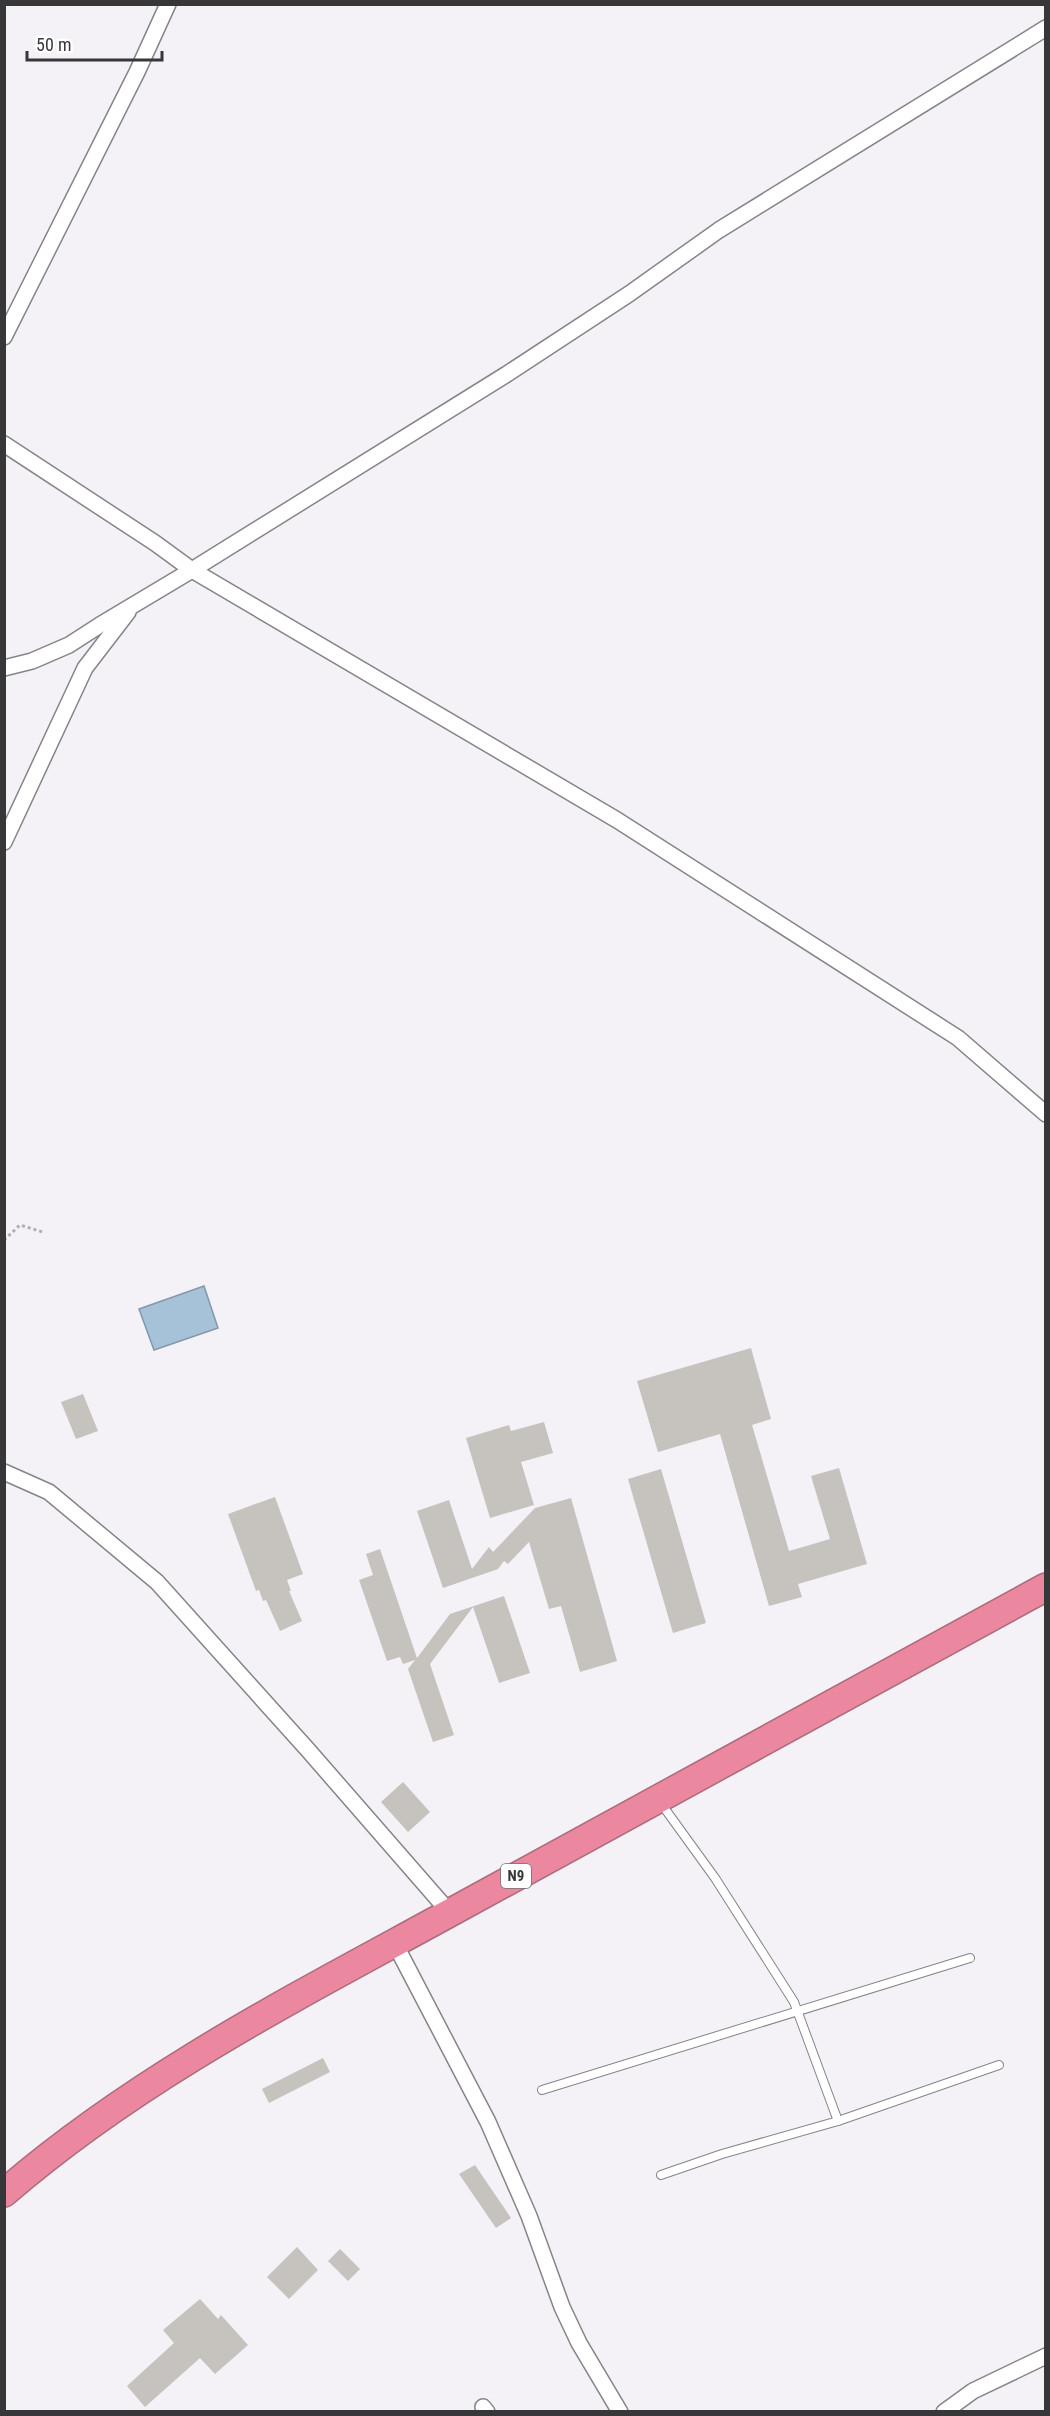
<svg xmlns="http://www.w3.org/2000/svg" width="1050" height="2416" font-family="'Roboto Condensed',sans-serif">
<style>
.water{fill:#a6c2d9;stroke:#8598a9;stroke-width:1.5}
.building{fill:#c6c2be}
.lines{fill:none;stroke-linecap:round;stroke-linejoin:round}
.lane-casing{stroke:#868489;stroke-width:10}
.street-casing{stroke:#868489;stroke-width:18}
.highway-casing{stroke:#ac6b7b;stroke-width:30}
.path{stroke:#b1aeb3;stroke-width:3;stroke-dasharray:3 3;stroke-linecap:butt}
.lane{stroke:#fff;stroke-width:8}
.street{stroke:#fff;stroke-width:15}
.highway{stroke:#eb889f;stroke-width:27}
.labels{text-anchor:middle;stroke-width:4.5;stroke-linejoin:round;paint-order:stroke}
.shield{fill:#fff;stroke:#737274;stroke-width:1.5}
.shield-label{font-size:15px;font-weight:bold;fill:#373638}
</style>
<rect width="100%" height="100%" fill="#f4f1f7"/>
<polygon class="water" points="204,1286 218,1328 154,1350 139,1309"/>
<g class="building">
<polygon points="751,1348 771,1419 752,1425 789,1551 830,1539 811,1476 839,1468 867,1564 798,1584 802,1597 769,1606 720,1434 658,1452 637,1381"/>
<polygon points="83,1394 98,1431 76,1439 61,1402"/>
<polygon points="544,1422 553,1453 521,1462 534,1505 490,1518 466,1438 509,1425 511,1431"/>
<polygon points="661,1469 706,1623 673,1633 628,1479"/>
<polygon points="275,1497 303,1574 287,1580 291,1591 289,1591 302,1621 280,1631 266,1600 263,1601 259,1590 256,1591 228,1514"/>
<polygon points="571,1498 617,1661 580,1672 561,1606 549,1609 529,1542 508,1564 504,1561 498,1569 443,1588 417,1511 449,1500 472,1569 489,1547 493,1552 535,1508"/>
<polygon points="380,1549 417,1658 450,1614 504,1596 530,1673 499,1683 473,1607 430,1664 454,1735 433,1742 408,1669 415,1660 403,1664 400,1657 387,1661 359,1580 373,1575 366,1554"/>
<polygon points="403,1782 430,1812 408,1832 381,1802"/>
<polygon points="323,2058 330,2072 269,2103 262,2089"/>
<polygon points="475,2165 511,2218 496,2228 459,2174"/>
<polygon points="297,2247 318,2270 289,2299 267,2277"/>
<polygon points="340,2249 360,2269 348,2281 328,2261"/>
<polygon points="200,2299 218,2319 221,2315 248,2345 215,2374 200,2358 145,2407 127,2386 174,2343 163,2330"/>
</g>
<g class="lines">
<defs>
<g id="lane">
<polyline points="660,1802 715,1878 794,2002 838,2121"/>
<polyline points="542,2090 970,1958"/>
<polyline points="661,2175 722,2154 838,2121 999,2065"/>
</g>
<g id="street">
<polyline points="4,337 137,72 168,4"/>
<polyline points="4,444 155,543 192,570 617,820 958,1038 1046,1114"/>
<polyline points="4,668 32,661 69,645 100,625 192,570 507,374 629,294 719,230 1046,28"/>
<polyline points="4,842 85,668 128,612"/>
<polyline points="4,1472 49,1492 157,1582 308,1750 450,1913"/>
<polyline points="394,1942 488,2122 529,2216 562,2307 579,2343 620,2412"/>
<polyline points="483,2407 487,2412"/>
<polyline points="944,2412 973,2391 1046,2356"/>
</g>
<path id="highway" d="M4,2193c135,-117 296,-198 451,-283 197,-108 394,-215 591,-323"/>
</defs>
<use href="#lane" class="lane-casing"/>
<use href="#street" class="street-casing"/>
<use href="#highway" class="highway-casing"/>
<polyline class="path" points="4,1240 20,1225 43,1232"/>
<use href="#lane" class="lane"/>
<use href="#street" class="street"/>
<use href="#highway" class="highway"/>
</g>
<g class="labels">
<rect class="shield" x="501" y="1864" width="30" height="24" rx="4.5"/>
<g class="shield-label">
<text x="516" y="1881">N9</text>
</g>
</g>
<rect width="1050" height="2416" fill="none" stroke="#373638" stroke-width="12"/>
<path d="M27 51v9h135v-9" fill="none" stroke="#373638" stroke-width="3"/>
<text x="36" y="51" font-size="18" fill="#373638" stroke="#ffffff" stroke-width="4.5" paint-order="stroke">50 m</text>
</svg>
